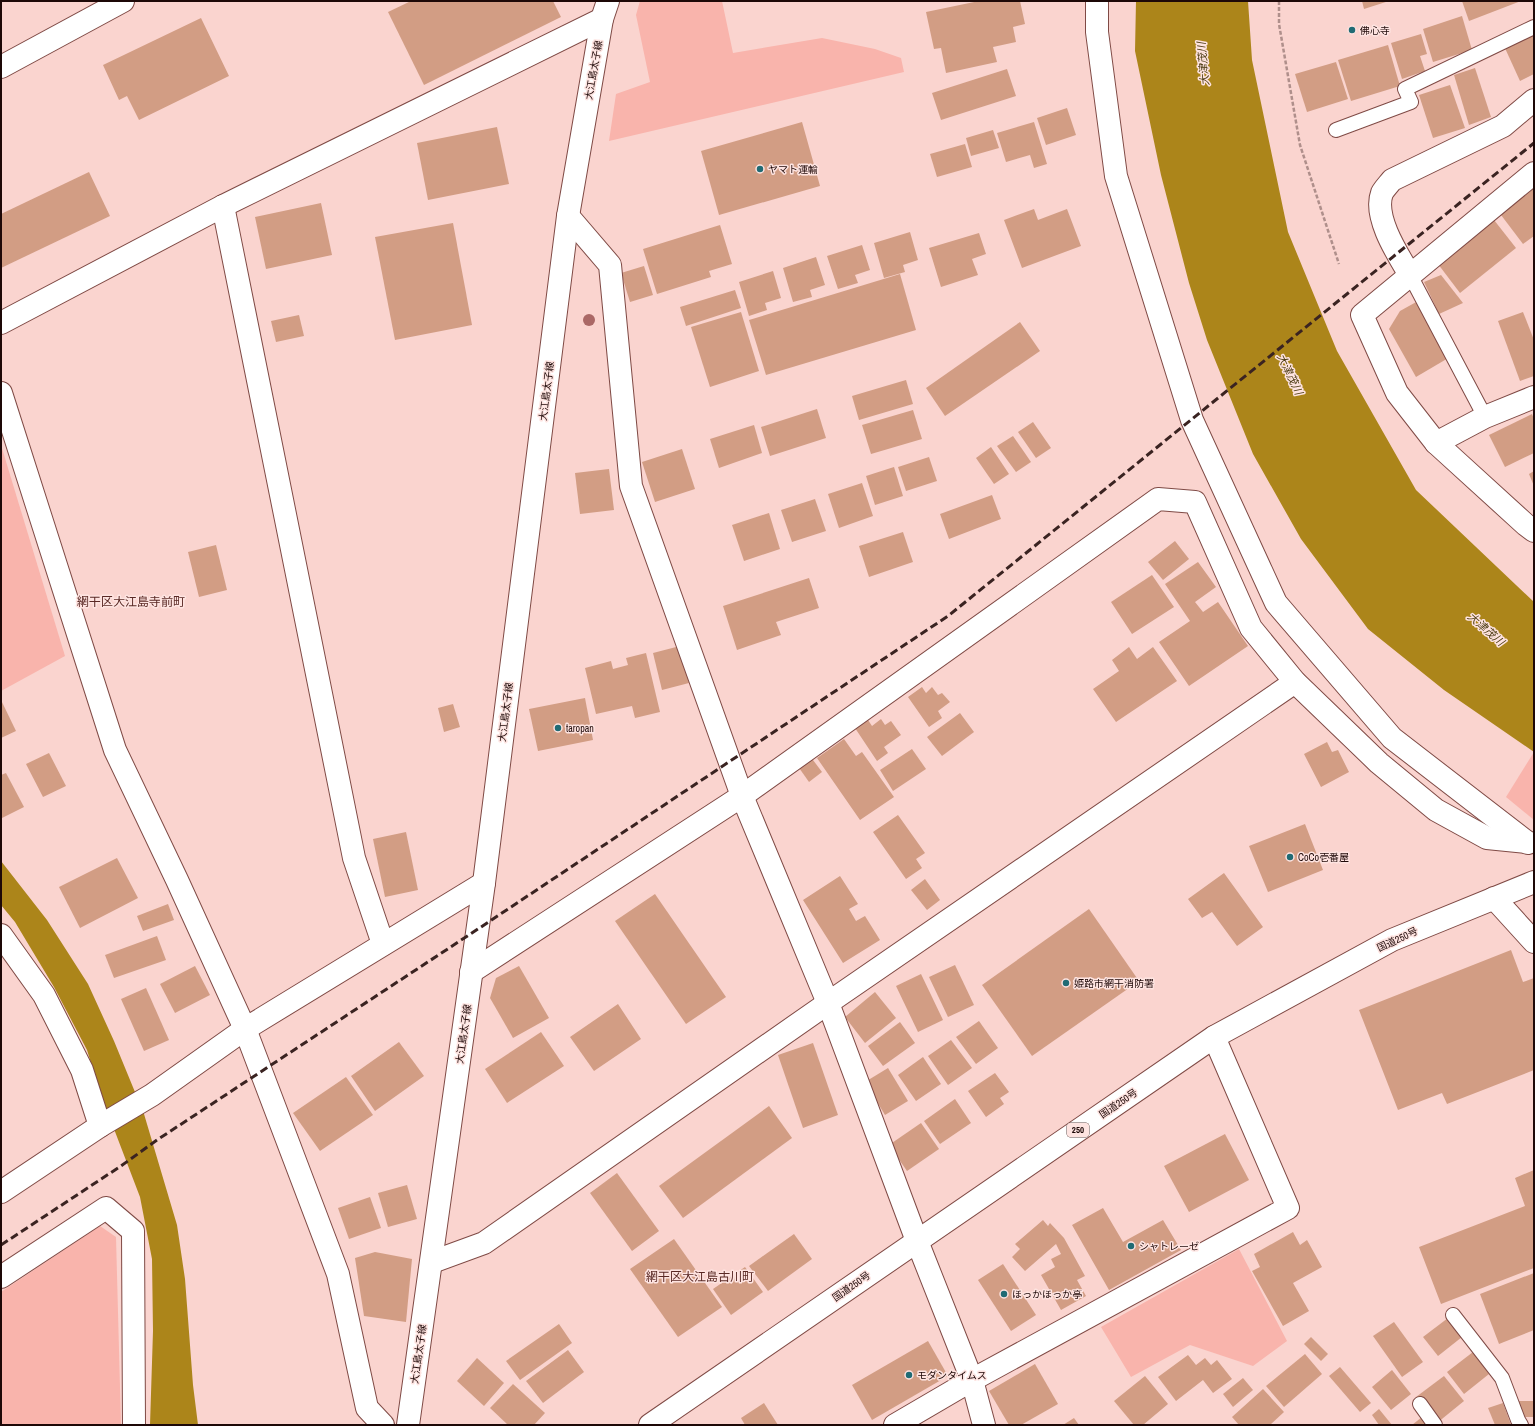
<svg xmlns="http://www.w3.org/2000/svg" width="1535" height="1426" font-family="'Archivo Narrow','Noto Sans JP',sans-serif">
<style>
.green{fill:#f9b4ac}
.water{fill:#ac851a}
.building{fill:#d29d84}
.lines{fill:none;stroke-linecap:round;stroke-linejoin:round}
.lane-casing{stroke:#7f4a45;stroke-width:16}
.street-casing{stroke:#7f4a45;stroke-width:24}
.secondary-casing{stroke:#7f4a45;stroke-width:24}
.highway-casing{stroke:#7f4a45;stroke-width:24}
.path{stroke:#af8f8b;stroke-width:2.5;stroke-dasharray:4 2;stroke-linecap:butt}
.lane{stroke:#fff;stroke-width:14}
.street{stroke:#fff;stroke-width:22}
.secondary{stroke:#fff;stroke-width:22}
.highway{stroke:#fff;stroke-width:22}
.rail{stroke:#3a2321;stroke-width:3;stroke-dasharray:8 4;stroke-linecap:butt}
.tree{fill:#aa6866}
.poi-dot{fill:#206b74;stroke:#fee4e1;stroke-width:1.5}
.labels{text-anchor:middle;stroke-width:3;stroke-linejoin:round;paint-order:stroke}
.shield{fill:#fee4e1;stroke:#604a48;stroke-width:1}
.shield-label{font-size:9px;font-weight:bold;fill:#1d0807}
.poi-label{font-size:10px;fill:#1d0807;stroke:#fee4e1;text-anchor:start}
.street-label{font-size:10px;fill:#1d0807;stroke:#fee4e1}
.water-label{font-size:11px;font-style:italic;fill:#4f3e16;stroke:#fee4e1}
.quarter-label{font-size:12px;fill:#592824;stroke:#fee4e1}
</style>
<rect width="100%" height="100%" fill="#fad4cf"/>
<g class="green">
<polygon points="640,1 722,1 733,53 822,38 875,49 901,58 904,72 609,141 616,94 650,82 636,15"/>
<polygon points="1,445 65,656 1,691"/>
<polygon points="1534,752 1534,820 1506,797"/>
<polygon points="100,1226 116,1237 121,1425 1,1425 1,1292"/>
<polygon points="1239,1249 1287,1341 1253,1366 1190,1345 1131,1377 1101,1327"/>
</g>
<g class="water">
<polygon points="1136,1 1248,1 1252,60 1288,232 1337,351 1416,490 1534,602 1534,752 1444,690 1368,629 1301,539 1253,454 1207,340 1189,283 1161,175 1135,51"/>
<polygon points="1,861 47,920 88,984 114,1041 144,1114 177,1225 185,1279 193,1385 198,1425 150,1425 153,1331 152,1259 140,1197 101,1095 87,1050 54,987 15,922 1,905"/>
</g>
<g class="building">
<polygon points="411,1 553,1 561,17 424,85 388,12"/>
<polygon points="979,1 1020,1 1025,24 1013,27 1016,42 993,47 997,62 946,73 941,48 934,49 926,12"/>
<polygon points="1362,1 1389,1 1364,9"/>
<polygon points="1462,1 1521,1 1469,21"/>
<polygon points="1462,16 1472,50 1433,62 1423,29"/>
<polygon points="201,18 229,76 139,120 127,96 119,100 103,65"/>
<polygon points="1534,33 1534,74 1520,81 1504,46"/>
<polygon points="1421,34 1427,54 1420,56 1425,71 1402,79 1391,43"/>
<polygon points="1388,45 1400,86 1351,101 1338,60"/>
<polygon points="1336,62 1348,99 1307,112 1295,74"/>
<polygon points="1475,68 1491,117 1469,125 1454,75"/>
<polygon points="1007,69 1016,96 941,120 932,93"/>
<polygon points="1450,85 1465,128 1433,138 1419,95"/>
<polygon points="1067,108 1076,135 1046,145 1037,118"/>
<polygon points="802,122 820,186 719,215 701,151"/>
<polygon points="1034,122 1047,164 1034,168 1030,155 1006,162 997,133"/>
<polygon points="497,127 509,184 428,200 417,143"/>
<polygon points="993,130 999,148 971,156 966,138"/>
<polygon points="965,144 972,167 937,177 930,154"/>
<polygon points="89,172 110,216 1,268 1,214"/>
<polygon points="1534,183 1534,236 1523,244 1498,211"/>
<polygon points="321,203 332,255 266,269 255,217"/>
<polygon points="1034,209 1038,220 1067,209 1081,246 1022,268 1004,220"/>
<polygon points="1494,220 1516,248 1460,293 1438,264"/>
<polygon points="453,223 472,325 395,340 375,237"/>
<polygon points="720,225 732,264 709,271 711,277 657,294 643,249"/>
<polygon points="910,232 918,260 903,265 905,272 884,278 874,243"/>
<polygon points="979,233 986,254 972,259 978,275 941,287 929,248"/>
<polygon points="862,245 870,270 855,275 858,283 838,289 827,256"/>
<polygon points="816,257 825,285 810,290 812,297 793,302 783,268"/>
<polygon points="644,266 653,295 630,302 621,273"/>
<polygon points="773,271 781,298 765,303 767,310 749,316 739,282"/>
<polygon points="900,274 916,330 766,375 749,320"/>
<polygon points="1441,275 1463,303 1439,314 1424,282"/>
<polygon points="735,290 741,308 686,326 680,307"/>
<polygon points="1418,301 1450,357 1416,377 1389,329 1400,311"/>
<polygon points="741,312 759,371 710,387 691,327"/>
<polygon points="1523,312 1534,340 1534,376 1520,381 1498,321"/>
<polygon points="299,315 304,336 276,342 271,321"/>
<polygon points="1020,322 1040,351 945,416 926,388"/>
<polygon points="906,380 913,404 859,420 852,396"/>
<polygon points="817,409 826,438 770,456 761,427"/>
<polygon points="913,410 922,439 871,454 862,425"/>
<polygon points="1532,414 1534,419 1534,453 1505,467 1489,435"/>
<polygon points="1033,422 1051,448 1036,458 1018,432"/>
<polygon points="754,425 762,453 719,468 710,439"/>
<polygon points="1013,436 1031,462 1016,472 997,446"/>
<polygon points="991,447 1009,474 994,484 976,458"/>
<polygon points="682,449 695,489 655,502 642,462"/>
<polygon points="929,457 937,481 906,491 898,467"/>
<polygon points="894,467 903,496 875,505 866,476"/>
<polygon points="609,469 614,510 580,514 575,473"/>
<polygon points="1534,471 1534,486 1529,474"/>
<polygon points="862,483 873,516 839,528 828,494"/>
<polygon points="992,495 1001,519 949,539 940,514"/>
<polygon points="815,499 826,531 792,542 781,510"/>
<polygon points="769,513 780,549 744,561 732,525"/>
<polygon points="903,532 913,562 869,577 859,546"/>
<polygon points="1175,541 1189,559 1163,580 1148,562"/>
<polygon points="216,545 227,590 199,597 188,552"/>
<polygon points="1198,562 1216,587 1195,602 1203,612 1218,602 1248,646 1189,686 1159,642 1190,621 1165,584"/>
<polygon points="1152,575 1174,607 1132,634 1111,602"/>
<polygon points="809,578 819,608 776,622 781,635 737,650 723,606"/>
<polygon points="680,646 689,683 662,690 653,653"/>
<polygon points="1129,647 1137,659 1153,647 1177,681 1116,722 1093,689 1119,671 1112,660"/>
<polygon points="646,653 660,712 635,718 632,706 596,714 585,668 611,661 613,669 628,665 626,658"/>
<polygon points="922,687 926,693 932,687 938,695 942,693 950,702 938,711 942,718 929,727 908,697"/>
<polygon points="585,698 593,740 538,751 529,709"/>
<polygon points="1,700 16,731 1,738"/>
<polygon points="453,704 460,727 444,732 438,708"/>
<polygon points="960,713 974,732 942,756 927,737"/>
<polygon points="881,719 885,725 891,721 901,735 884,747 888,753 877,761 855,728 868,720 872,726"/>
<polygon points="844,739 856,756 862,752 894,797 860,820 817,758"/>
<polygon points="1327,742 1332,752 1338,750 1349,772 1321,787 1304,754"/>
<polygon points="912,749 926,769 893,791 880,770"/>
<polygon points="49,753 66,786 43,797 26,764"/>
<polygon points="810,756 822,772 809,782 797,765"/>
<polygon points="6,773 24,807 2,818 1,816 1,775"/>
<polygon points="898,815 925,853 916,859 922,868 906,879 873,832"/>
<polygon points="1305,824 1323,870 1268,892 1249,846"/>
<polygon points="406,832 418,890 385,897 373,839"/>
<polygon points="117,858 138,898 80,928 59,887"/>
<polygon points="1224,873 1263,927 1237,946 1212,912 1202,918 1188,899"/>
<polygon points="840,876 858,904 849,909 856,921 865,916 880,940 843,963 803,900"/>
<polygon points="925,879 940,900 927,910 911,890"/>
<polygon points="655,894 726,997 686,1024 615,921"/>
<polygon points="168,904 174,920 143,931 137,916"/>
<polygon points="1089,909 1139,981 1032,1056 982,985"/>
<polygon points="157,936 166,960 114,978 105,955"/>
<polygon points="1511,950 1523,982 1534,978 1534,1070 1447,1104 1442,1093 1398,1110 1359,1010"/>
<polygon points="955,965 974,1005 948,1017 929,977"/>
<polygon points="195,966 210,995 175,1013 160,984"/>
<polygon points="519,966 549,1018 513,1038 490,998 496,978"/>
<polygon points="921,974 943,1020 918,1032 896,986"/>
<polygon points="146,988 169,1040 144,1051 121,999"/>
<polygon points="875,992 896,1018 865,1043 845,1017"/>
<polygon points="618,1004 641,1039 594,1071 570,1037"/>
<polygon points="979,1021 998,1048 976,1064 956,1037"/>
<polygon points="900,1022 915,1043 883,1066 868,1046"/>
<polygon points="541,1032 564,1066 507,1103 485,1069"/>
<polygon points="951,1040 972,1068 948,1085 928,1056"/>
<polygon points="399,1042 424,1076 375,1111 351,1076"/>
<polygon points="813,1043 838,1115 803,1128 778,1055"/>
<polygon points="923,1057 941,1084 916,1101 898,1075"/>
<polygon points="888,1068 908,1101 885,1115 865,1082"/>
<polygon points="995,1073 1009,1092 1000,1098 1004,1104 986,1117 968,1091"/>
<polygon points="346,1077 373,1115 320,1151 293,1113"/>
<polygon points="955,1099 971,1123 940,1144 924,1121"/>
<polygon points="769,1106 792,1138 683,1218 659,1186"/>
<polygon points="921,1123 939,1149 907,1171 889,1145"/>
<polygon points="1225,1134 1249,1180 1189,1212 1164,1166"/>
<polygon points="1534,1170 1534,1268 1441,1304 1419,1247 1525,1206 1515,1178"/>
<polygon points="617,1173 659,1231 632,1251 590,1193"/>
<polygon points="407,1185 417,1219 388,1227 378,1193"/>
<polygon points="370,1197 381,1228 349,1239 338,1208"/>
<polygon points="1103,1208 1123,1242 1163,1220 1181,1250 1109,1290 1072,1225"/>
<polygon points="1043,1220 1048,1226 1050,1223 1064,1238 1085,1276 1077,1280 1086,1296 1061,1310 1041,1275 1055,1267 1051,1259 1061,1254 1056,1244 1025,1271 1012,1257 1020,1249 1015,1244"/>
<polygon points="1293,1232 1300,1245 1307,1240 1322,1267 1293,1283 1309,1311 1283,1326 1252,1271 1260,1267 1254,1254"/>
<polygon points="794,1234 812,1259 768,1291 749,1266"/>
<polygon points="674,1239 722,1307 678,1337 630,1269"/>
<polygon points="375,1252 412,1259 406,1322 364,1316 355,1258"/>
<polygon points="1003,1264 1036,1315 1011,1331 978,1280"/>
<polygon points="745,1267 763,1292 731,1315 713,1289"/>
<polygon points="1534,1273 1534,1330 1499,1344 1480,1294"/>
<polygon points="1448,1318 1462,1337 1438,1356 1423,1337"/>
<polygon points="1394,1322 1423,1362 1402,1377 1373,1336"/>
<polygon points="559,1324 572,1343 520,1380 506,1361"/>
<polygon points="1311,1337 1328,1354 1321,1361 1304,1344"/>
<polygon points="928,1341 948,1376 872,1420 852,1385"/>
<polygon points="568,1350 584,1372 543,1403 526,1381"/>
<polygon points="1473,1352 1489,1374 1464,1394 1447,1372"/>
<polygon points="1305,1354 1322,1374 1284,1407 1266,1386"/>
<polygon points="1188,1355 1196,1365 1205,1358 1211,1365 1217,1360 1232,1379 1213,1393 1203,1380 1176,1401 1158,1377"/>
<polygon points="477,1358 504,1383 484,1406 457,1381"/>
<polygon points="1035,1364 1058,1404 1021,1425 1009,1425 989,1391"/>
<polygon points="1340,1367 1371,1403 1360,1412 1329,1376"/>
<polygon points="1392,1370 1411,1394 1391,1410 1372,1387"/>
<polygon points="1145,1376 1168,1404 1143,1425 1134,1425 1114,1401"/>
<polygon points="1444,1376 1464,1401 1437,1423 1416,1397"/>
<polygon points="1243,1378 1253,1390 1233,1407 1223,1394"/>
<polygon points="513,1384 545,1413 534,1425 508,1425 490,1408"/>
<polygon points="1263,1389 1284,1412 1270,1425 1239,1425 1232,1417"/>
<rect x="1519" y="1401" width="15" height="16"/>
<polygon points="764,1403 778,1425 745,1425 741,1418"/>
<polygon points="1503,1403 1511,1425 1495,1425 1488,1408"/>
<polygon points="1379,1409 1392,1425 1379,1425 1372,1415"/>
<polygon points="1422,1417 1428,1425 1412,1425"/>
<polygon points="1074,1418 1079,1425 1063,1425"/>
</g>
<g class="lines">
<defs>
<g id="lane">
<polyline points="1336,130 1411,102 1405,89 1534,27"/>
<polyline points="1410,275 1485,417"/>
<polyline points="1453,1315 1502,1378 1518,1420 1521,1425"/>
<polyline points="1420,1404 1435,1425"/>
</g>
<g id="street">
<polyline points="1097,1 1097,32 1116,176 1192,420 1276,603 1392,738 1528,843"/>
<polyline points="1534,173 1362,315 1397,393 1436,443 1526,525 1534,531"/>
<polyline points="223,206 354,858 383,944"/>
<polyline points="568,216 610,265 631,486 742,796 828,1003 917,1241 972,1380 984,1425"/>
<path d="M1410,275c-12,-20 -37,-58 -28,-82 2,-4 7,-9 10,-13l111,-54 31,-26"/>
<polyline points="1,323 223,206 602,19"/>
<polyline points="1,393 115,750 177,880 245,1029 338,1274 367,1408 383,1425"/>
<polyline points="1436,443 1485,417 1534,397"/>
<polyline points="1494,898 1534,942"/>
<polyline points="1,935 44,995 82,1070 100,1126"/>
<polyline points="471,972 742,796 1158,499 1195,502 1251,628 1295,682 1379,763 1436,810 1487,838 1527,842"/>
<polyline points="1,1192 100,1126 152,1095 245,1029 484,883"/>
<polyline points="432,1262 484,1243 828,1003 1295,682"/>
<polyline points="1,1277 106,1208 133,1231 134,1425"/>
<polyline points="895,1425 972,1380 1288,1208 1214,1037"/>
</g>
<g id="secondary">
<polyline points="1,67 123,1"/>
<polyline points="408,1425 484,883 568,216 602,19 608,1"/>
</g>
<polyline id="highway" points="650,1425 1214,1037 1392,940 1534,882"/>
</defs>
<use href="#lane" class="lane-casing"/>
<use href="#street" class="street-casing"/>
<use href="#secondary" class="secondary-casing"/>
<use href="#highway" class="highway-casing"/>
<polyline class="path" points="1279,1 1279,24 1300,145 1339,264"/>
<use href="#lane" class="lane"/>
<use href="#street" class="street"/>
<use href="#secondary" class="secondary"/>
<use href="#highway" class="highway"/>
<polyline class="rail" points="1,1245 121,1166 157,1140 478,929 948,616 1534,143"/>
</g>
<circle class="tree" cx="589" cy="320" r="6"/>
<g class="poi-dot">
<circle cx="1352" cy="30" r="4"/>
<circle cx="760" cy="169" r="4"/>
<circle cx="558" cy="728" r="4"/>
<circle cx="1290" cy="857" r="4"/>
<circle cx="1066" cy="983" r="4"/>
<circle cx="1131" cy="1246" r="4"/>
<circle cx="1004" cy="1294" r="4"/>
<circle cx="909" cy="1375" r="4"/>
</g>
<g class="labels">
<rect class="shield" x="1067" y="1123" width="22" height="14" rx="3"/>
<g class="shield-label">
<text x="1078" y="1133">250</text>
</g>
<g class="poi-label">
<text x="1360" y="34">佛心寺</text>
<text x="768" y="173">ヤマト運輸</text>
<text x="566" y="732">taropan</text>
<text x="1298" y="861">CoCo壱番屋</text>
<text x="1074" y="987">姫路市網干消防署</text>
<text x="1139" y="1250">シャトレーゼ</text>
<text x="1012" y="1298">ほっかほっか亭</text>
<text x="917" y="1379">モダンタイムス</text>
</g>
<g class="street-label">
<text transform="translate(593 70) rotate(-80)" y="4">大江島太子線</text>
<text transform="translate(546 391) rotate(-83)" y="4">大江島太子線</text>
<text transform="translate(505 712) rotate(-83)" y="4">大江島太子線</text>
<text transform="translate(1397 939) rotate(-25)" y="4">国道250号</text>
<text transform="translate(463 1034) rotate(-82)" y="4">大江島太子線</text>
<text transform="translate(1118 1103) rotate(-34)" y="4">国道250号</text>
<text transform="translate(851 1286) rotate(-35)" y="4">国道250号</text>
<text transform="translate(418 1354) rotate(-82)" y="4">大江島太子線</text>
</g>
<g class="water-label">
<text transform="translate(1203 64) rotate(-95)" y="4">大津茂川</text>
<text transform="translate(1290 374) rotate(64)" y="4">大津茂川</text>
<text transform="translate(1486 629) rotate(41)" y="4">大津茂川</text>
</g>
<g class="quarter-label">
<text x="131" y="606">網干区大江島寺前町</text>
<text x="700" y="1281">網干区大江島古川町</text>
</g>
</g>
<rect width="1535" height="1426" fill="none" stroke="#1d0807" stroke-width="4"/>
</svg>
